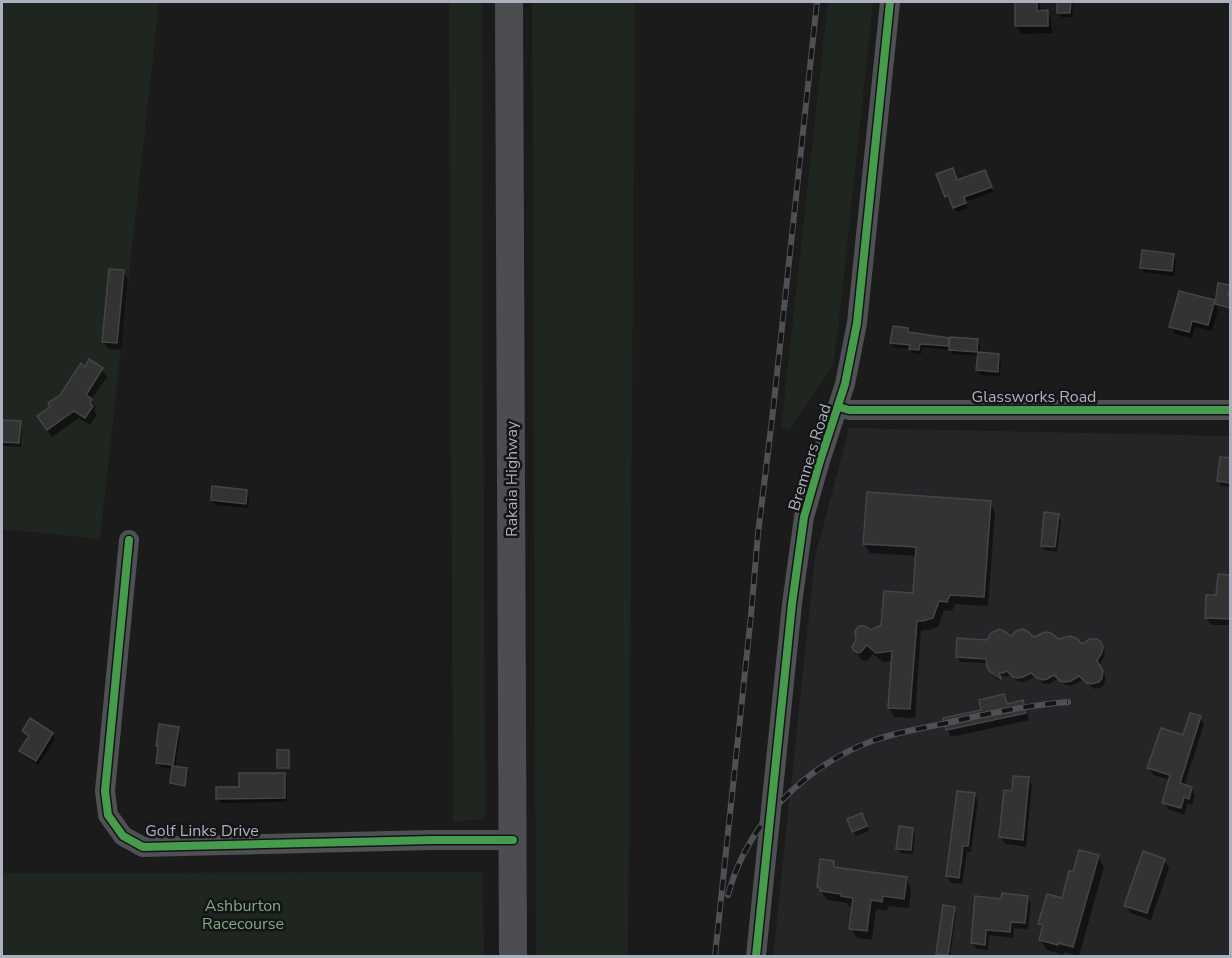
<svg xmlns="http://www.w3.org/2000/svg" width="1232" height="958" font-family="'Nunito Sans',sans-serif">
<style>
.built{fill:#252528}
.green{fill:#1e261f}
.shadow{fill:#0007}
.building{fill:#333334;stroke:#444548;stroke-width:1.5}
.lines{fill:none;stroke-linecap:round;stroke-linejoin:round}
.minor{stroke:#4f5054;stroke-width:20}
.highway{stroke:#4c4d51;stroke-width:28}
.rail-casing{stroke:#4f5054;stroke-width:6}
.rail{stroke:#151518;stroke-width:4;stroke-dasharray:11;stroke-linecap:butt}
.cycleway-casing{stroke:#151518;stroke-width:11}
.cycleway{stroke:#469c4c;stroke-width:8}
.labels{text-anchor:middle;stroke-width:5;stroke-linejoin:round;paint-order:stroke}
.street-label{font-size:16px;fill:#abb2bd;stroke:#151518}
.park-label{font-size:16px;fill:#80aa81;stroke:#151518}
</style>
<rect width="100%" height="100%" fill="#1b1b1c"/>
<polygon class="built" points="849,428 1230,436 1230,956 773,956 815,557"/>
<g class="green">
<polygon points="2,2 159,2 100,539 2,529"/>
<polygon points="449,2 482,2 485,819 453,822"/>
<polygon points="532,2 635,2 628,956 536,956"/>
<polygon points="828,2 873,2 839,322 833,366 789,430 781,428"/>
<polygon points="483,872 484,956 2,956 2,873"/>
</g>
<g class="shadow">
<polygon points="1016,2 1040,2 1040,12 1047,12 1051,19 1052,33 1021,34 1017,26"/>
<polygon points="1059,2 1073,2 1072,17 1061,17 1059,12"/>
<polygon points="987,176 993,192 965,202 968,208 957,212 951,200 949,201 946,196 958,182"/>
<polygon points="1173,255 1176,260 1174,276 1144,272 1141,268"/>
<polygon points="123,272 128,279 121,350 108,349 103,341"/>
<polygon points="1219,285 1229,286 1230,288 1228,298 1230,298 1230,309 1217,306"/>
<polygon points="1214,302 1218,309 1212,331 1195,327 1192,338 1175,334 1171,327"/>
<polygon points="908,330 910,334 948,339 951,345 977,340 980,345 980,354 999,355 1001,360 1000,376 981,375 978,370 979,356 953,354 951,350 922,347 921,354 913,353 911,349 894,347 892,342"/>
<polygon points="90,361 102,370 107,377 91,400 96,407 94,410 97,415 90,425 79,418 52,437 43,424 52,407 85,369"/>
<polygon points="2,422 20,423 22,428 21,447 2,446"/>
<polygon points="1221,458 1230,459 1230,487 1221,486 1219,481"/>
<polygon points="246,492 249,497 248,508 215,505 212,500"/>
<polygon points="990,502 995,512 988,606 955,604 952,611 944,610 938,627 929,630 921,630 915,718 894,717 889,707 892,661 883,662 873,654 867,661 861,660 854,647 871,632 883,626 914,595 917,556 870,553 864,543"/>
<polygon points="1058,515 1061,520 1057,552 1045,550 1042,546"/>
<polygon points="1219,576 1230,576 1230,625 1211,625 1207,618 1217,597"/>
<polygon points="1011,638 1059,641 1082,646 1099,642 1105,652 1104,657 1099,666 1105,675 1105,680 1104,685 1100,688 1095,689 1083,680 1070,686 1065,685 1058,679 1049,684 1044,684 1035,677 1023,682 1017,681 1010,675 1006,677 1000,675 1002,682 993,676 988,663 960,662 958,657 988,641"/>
<polygon points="1004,696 1008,705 1023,702 1027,710 1029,720 951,737 947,729 983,711"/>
<polygon points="1200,718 1204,725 1184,786 1191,788 1195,795 1192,805 1188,803 1184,815 1168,809 1164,802 1170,780 1153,775 1149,768 1184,737"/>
<polygon points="178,728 180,733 175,768 187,769 188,771 185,787 172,785 171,783 173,769 160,767 158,762"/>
<polygon points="23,731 52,734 55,739 38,765 24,756 21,751 29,738"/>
<polygon points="284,774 287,779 287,802 220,803 218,798 240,788"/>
<polygon points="1028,779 1032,786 1026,847 1005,844 1001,837 1013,792"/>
<polygon points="974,794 978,801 971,852 967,852 962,884 951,883 947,876"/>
<polygon points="849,819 864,819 869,831 856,836"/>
<polygon points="912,829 915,834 913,854 901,853 898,848"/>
<polygon points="1098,856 1104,867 1079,956 1064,952 1063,955 1047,950 1041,940 1043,931 1040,924 1063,900 1074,874"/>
<polygon points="1164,860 1169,868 1151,920 1130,913 1126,905"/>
<polygon points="833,862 837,869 906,878 911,888 909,908 888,906 887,911 876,909 872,940 857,938 851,928 853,907 848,906 847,903 827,900 818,887"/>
<polygon points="1027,897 1031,903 1028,929 1014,928 1013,938 989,935 988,950 976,949 972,943 1002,900"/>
<polygon points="954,909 956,913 950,956 939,956 937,953"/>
</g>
<g class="building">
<polygon points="1015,2 1037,2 1037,11 1048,10 1048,26 1015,26"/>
<polygon points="1057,2 1071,2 1070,13 1057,13"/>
<polygon points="953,168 957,180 985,170 992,187 964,197 966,203 953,208 948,195 945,197 936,174"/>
<polygon points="1142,250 1174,254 1172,271 1140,268"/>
<polygon points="109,269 124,270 117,343 102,342"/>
<polygon points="1218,283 1230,285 1228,296 1230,297 1230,308 1215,304"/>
<polygon points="1179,291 1215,300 1208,325 1192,321 1189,332 1169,327"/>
<polygon points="893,326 908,328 908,332 949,338 948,346 920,344 919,350 909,349 910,345 890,343"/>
<polygon points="950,337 978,339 977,352 949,350"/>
<polygon points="978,352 999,354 998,372 976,370"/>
<polygon points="89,359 103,368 86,395 92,399 90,403 93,406 85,418 74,411 47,430 37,416 50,407 48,403 60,395 81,363 85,367"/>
<polygon points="2,420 21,421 19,443 2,442"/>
<polygon points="1220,457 1230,458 1230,483 1217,481"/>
<polygon points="212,486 247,490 246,504 211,500"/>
<polygon points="867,492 991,501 984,597 950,595 947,602 939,601 933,618 923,621 917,621 910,709 888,708 892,651 876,653 867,645 861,652 859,653 854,651 852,647 856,640 855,631 859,626 864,626 871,630 881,625 884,591 913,593 916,547 863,544"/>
<polygon points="1044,512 1059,514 1055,547 1041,546"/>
<polygon points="1218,574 1230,575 1230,619 1205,618 1206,595 1216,595"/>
<polygon points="999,629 1004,631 1011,636 1016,631 1022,629 1027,631 1034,637 1045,632 1051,633 1059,639 1070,636 1076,638 1082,644 1090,639 1097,639 1101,642 1103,647 1102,652 1097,661 1103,671 1102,678 1099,682 1091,684 1087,683 1079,676 1071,681 1065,682 1060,681 1054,675 1047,679 1042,680 1037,678 1031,673 1023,677 1017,678 1013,677 1007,671 1003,673 999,672 1001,679 989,671 987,667 986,659 956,657 957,638 987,640 991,633"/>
<polygon points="1004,694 1007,704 1023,700 1026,713 946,730 943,718 981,710 979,700"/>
<polygon points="1190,713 1201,716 1180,783 1192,787 1189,799 1184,797 1181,808 1162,803 1170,775 1147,768 1161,728 1183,735"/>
<polygon points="30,718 53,733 36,761 19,751 29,736 22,731"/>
<polygon points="159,724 179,727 173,765 156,763 158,746 156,746"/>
<rect x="277" y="750" width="12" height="18"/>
<polygon points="172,766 187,768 185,786 170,783"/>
<polygon points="239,773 285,773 285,798 216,799 216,787 239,787"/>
<polygon points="1013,776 1029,777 1023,840 999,837 1004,790 1012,791"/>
<polygon points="957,791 975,793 968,846 963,846 959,878 946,876"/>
<polygon points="862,813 867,826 852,832 847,819"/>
<polygon points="899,826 913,828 911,850 896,849"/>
<polygon points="1079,850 1099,855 1073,947 1058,943 1058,945 1039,940 1043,925 1038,924 1047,894 1062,898 1069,871 1073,872"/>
<polygon points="1143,851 1165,859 1147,913 1124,906"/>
<polygon points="820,859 834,861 834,867 907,877 904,899 883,896 882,902 871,900 867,931 849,929 853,898 841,896 841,894 820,891 820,888 817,887"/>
<polygon points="1002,893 1028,896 1025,923 1011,922 1010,932 986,930 985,945 971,943 975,896 1001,899"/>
<polygon points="943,905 955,907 948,955 936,954"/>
</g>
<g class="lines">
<g class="minor">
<polyline points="839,407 849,410 1230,410"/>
<polyline points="129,540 105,791 108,815 123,836 143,847 432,840 513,840"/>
<polyline points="756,956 792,604 804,517 820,461 845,384 857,323 890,2"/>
</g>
<polyline class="highway" points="509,2 513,956"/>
<defs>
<g id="rail">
<path d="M728,895c19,-71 75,-128 144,-154 25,-9 53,-13 79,-19 39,-9 77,-17 117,-20"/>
<polyline points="715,956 751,615 758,534 773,411 817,2"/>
</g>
</defs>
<use href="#rail" class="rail-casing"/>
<use href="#rail" class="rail"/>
<defs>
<g id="cycleway">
<polyline points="839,407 849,410 1230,410"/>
<polyline points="129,540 105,791 108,815 123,836 143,847 432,840 513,840"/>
<polyline points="756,956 792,604 804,517 820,461 845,384 857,323 890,2"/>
</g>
</defs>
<use href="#cycleway" class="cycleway-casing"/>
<use href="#cycleway" class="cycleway"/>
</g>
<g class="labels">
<g class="street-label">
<text x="1034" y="402">Glassworks Road</text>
<text transform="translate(809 457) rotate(-73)" y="6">Bremners Road</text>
<text transform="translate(511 479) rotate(-90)" y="6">Rakaia Highway</text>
<text x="202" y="836">Golf Links Drive</text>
</g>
<g class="park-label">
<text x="243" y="911">Ashburton<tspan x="243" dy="18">Racecourse</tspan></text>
</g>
</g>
<rect width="1232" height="958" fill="none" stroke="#abb2bd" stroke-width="6"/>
</svg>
